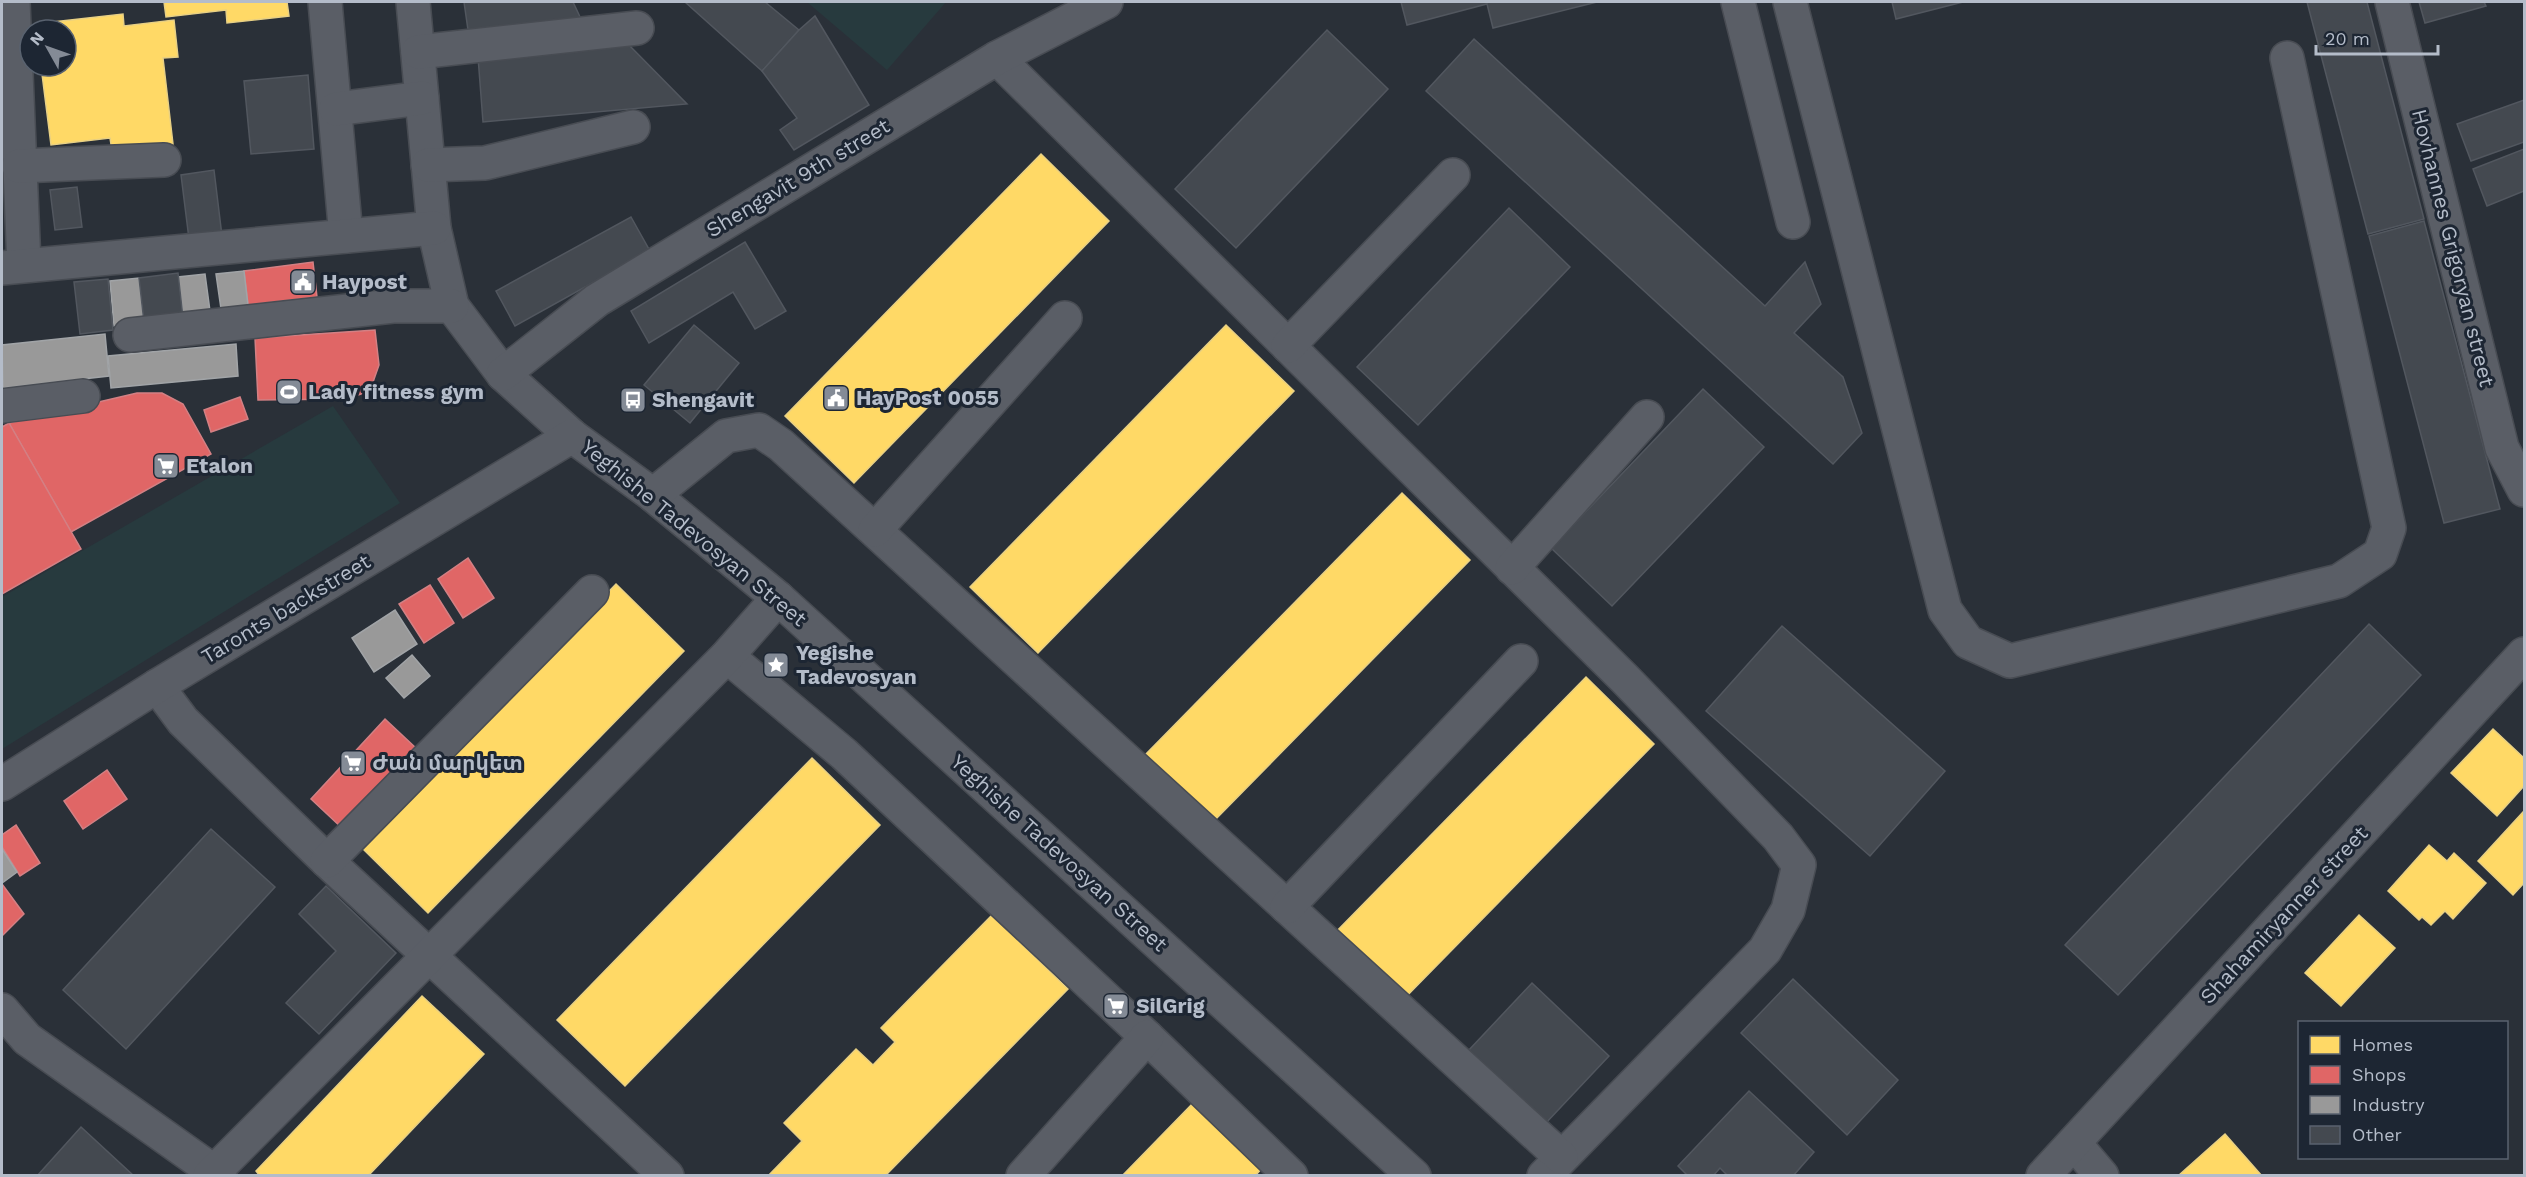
<svg xmlns="http://www.w3.org/2000/svg" width="2526" height="1177" font-family="'Work Sans','Noto Sans Armenian',sans-serif">
<style>
.green{fill:#273a3e}
.homes{fill:#ffd966;stroke:#e8d084;stroke-width:1.5}
.shops{fill:#e06666;stroke:#d38084;stroke-width:1.5}
.industry{fill:#999;stroke:#a1a4a7;stroke-width:1.5}
.building{fill:#444950;stroke:#52575f;stroke-width:1.5}
.lines{fill:none;stroke-linecap:round;stroke-linejoin:round}
.minor-casing{stroke:#484c53;stroke-width:36}
.minor{stroke:#5a5e66;stroke-width:33}
.labels{text-anchor:middle;stroke-width:6;stroke-linejoin:round;paint-order:stroke}
.street-label{font-size:21px;fill:#b4bcc9;stroke:#1d2633}
.poi-label{font-size:21px;font-weight:bold;fill:#b4bcc9;stroke:#1d2633;text-anchor:start}
</style>
<rect width="100%" height="100%" fill="#2a3038"/>
<g class="green">
<polygon points="807,2 946,2 887,70"/>
<polygon points="333,406 400,503 2,749 2,597"/>
</g>
<g class="homes">
<polygon points="164,2 287,2 289,16 227,23 226,10 166,17"/>
<polygon points="123,14 124,26 174,20 178,57 163,58 173,144 112,151 110,138 51,145 41,66 66,66 66,30 54,30 53,22"/>
<polygon points="1041,154 1109,221 854,483 785,416"/>
<polygon points="1226,325 1294,391 1038,653 970,587"/>
<polygon points="1402,493 1470,560 1213,822 1145,755"/>
<polygon points="616,584 684,651 428,913 360,846"/>
<polygon points="1586,677 1654,744 1398,1005 1330,938"/>
<polygon points="2493,729 2524,758 2524,786 2497,816 2451,773"/>
<polygon points="812,758 880,825 625,1086 557,1020"/>
<polygon points="2524,811 2524,883 2513,895 2478,861"/>
<polygon points="2429,845 2447,861 2454,853 2486,883 2453,919 2445,911 2431,925 2422,917 2419,920 2388,891"/>
<polygon points="992,915 1068,989 885,1176 768,1176 802,1141 784,1123 856,1049 873,1065 895,1042 881,1028"/>
<polygon points="2359,915 2395,948 2341,1006 2305,973"/>
<polygon points="422,996 484,1054 368,1176 260,1176 256,1171"/>
<polygon points="1194,1102 1262,1168 1255,1176 1122,1176"/>
<polygon points="2225,1134 2262,1176 2178,1176"/>
</g>
<g class="shops">
<polygon points="313,262 317,297 248,305 244,271"/>
<polygon points="375,330 379,365 373,382 361,394 346,399 258,400 255,338"/>
<polygon points="137,393 162,393 183,404 211,454 71,532 9,423"/>
<polygon points="240,397 248,419 211,432 204,410"/>
<polygon points="9,423 81,549 2,594 2,427"/>
<polygon points="468,558 494,598 463,618 438,579"/>
<polygon points="430,585 454,623 424,643 399,604"/>
<polygon points="385,719 417,749 343,829 311,799"/>
<polygon points="107,770 127,799 83,829 64,801"/>
<polygon points="16,825 40,863 20,876 2,847 2,835"/>
<polygon points="2,884 24,914 2,936"/>
</g>
<g class="industry">
<polygon points="244,271 248,305 221,309 216,274"/>
<polygon points="205,274 210,311 183,315 178,277"/>
<polygon points="139,278 144,322 114,326 110,281"/>
<polygon points="105,334 109,376 3,388 2,345"/>
<polygon points="236,344 238,376 111,388 108,356"/>
<polygon points="395,610 417,644 374,672 352,638"/>
<polygon points="412,655 430,676 404,698 386,678"/>
<polygon points="2,849 17,872 2,883"/>
</g>
<g class="building">
<polygon points="464,2 573,2 582,21 468,30"/>
<polygon points="685,2 765,2 799,30 762,71"/>
<polygon points="1401,2 1597,2 1493,28 1487,4 1407,25"/>
<polygon points="1892,2 1963,2 1896,19"/>
<polygon points="2307,2 2367,2 2424,219 2368,234"/>
<polygon points="2419,2 2484,2 2486,6 2425,23"/>
<polygon points="815,16 869,105 794,150 780,130 797,118 762,71 799,30"/>
<polygon points="1327,30 1388,89 1236,248 1175,189"/>
<polygon points="1474,39 1765,306 1805,262 1821,304 1794,333 1843,377 1862,433 1833,464 1426,91"/>
<polygon points="628,44 687,104 483,122 478,57"/>
<polygon points="308,75 314,149 251,154 244,81"/>
<polygon points="2524,100 2524,142 2471,161 2457,124"/>
<polygon points="2524,149 2524,191 2487,206 2473,169"/>
<polygon points="214,170 222,236 189,239 181,175"/>
<polygon points="77,187 82,227 55,230 50,190"/>
<polygon points="1509,208 1570,267 1418,425 1357,367"/>
<polygon points="631,217 650,251 515,326 496,291"/>
<polygon points="2424,221 2500,509 2444,523 2369,236"/>
<polygon points="745,242 786,311 755,329 733,292 649,343 631,311"/>
<polygon points="178,273 183,318 144,322 139,278"/>
<polygon points="108,279 113,330 80,334 74,282"/>
<polygon points="694,325 739,363 690,423 644,385"/>
<polygon points="1703,389 1764,447 1612,606 1551,548"/>
<polygon points="2369,624 2421,675 2118,995 2065,945"/>
<polygon points="1782,626 1945,771 1870,856 1706,711"/>
<polygon points="211,829 275,887 126,1049 63,990"/>
<polygon points="326,886 396,953 319,1034 286,1003 336,951 299,914"/>
<polygon points="1793,979 1898,1080 1847,1135 1741,1033"/>
<polygon points="1532,983 1609,1056 1545,1124 1468,1051"/>
<polygon points="1749,1091 1814,1152 1793,1176 1728,1176 1720,1168 1713,1176 1688,1176 1678,1166"/>
<polygon points="81,1127 134,1176 37,1176"/>
</g>
<g class="lines">
<defs>
<g id="minor">
<polyline points="13,2 24,264"/>
<polyline points="325,2 346,236"/>
<polyline points="413,2 434,228 452,306 503,374 572,436 653,495 778,598 1414,1176"/>
<polyline points="1738,2 1793,222"/>
<polyline points="1790,2 1945,610 1968,642 2010,661 2339,581 2380,554 2389,528 2287,58"/>
<polyline points="2392,2 2502,448 2524,490"/>
<polyline points="418,52 637,28"/>
<polyline points="997,58 1625,679 1778,837 1799,865 1788,910 1765,950 1544,1176"/>
<polyline points="336,109 422,98"/>
<polyline points="428,165 485,163 633,127"/>
<polyline points="19,166 164,160"/>
<polyline points="2,268 434,228"/>
<polyline points="130,335 393,306 452,306"/>
<polyline points="1288,346 1453,175"/>
<polyline points="503,374 597,300 997,58 1106,2"/>
<polyline points="2,406 83,396"/>
<polyline points="653,495 726,436 759,430 781,445 1561,1157"/>
<polyline points="875,530 1065,318"/>
<polyline points="1512,568 1647,417"/>
<polyline points="727,656 844,754 1147,1037 1291,1176"/>
<polyline points="157,686 183,721 327,861 667,1176"/>
<polyline points="2,784 157,686 572,436"/>
<polyline points="327,861 592,592"/>
<polyline points="1287,907 1521,661"/>
<polyline points="2,1010 27,1039 220,1176"/>
<polyline points="2074,1143 2102,1176"/>
<polyline points="210,1176 727,656 778,598"/>
<polyline points="1023,1176 1147,1037"/>
<polyline points="2043,1176 2524,654"/>
</g>
</defs>
<use href="#minor" class="minor-casing"/>
<use href="#minor" class="minor"/>
</g>
<defs>
<symbol id="civic-square" viewBox="-11 -11 22 22"><rect x="-9" y="-9" width="18" height="18" rx="4" fill="#848b96" stroke="#1d2633"/><path d="M-.6-6.5H3V-4.5H.6V-3L4-1V1h2V6H-6V1h2V-1L-.6-3ZM-1.2 2.5V6h2.4V2.5Z" fill="#fff"/></symbol>
<symbol id="stadium-square" viewBox="-11 -11 22 22"><rect x="-9" y="-9" width="18" height="18" rx="4" fill="#848b96" stroke="#1d2633"/><path d="M0-5a6.5 5 0 1 0 0 10a6.5 5 0 1 0 0-10ZM-3.5-1.8h7v3.6h-7Z" fill="#fff"/></symbol>
<symbol id="bus-square" viewBox="-11 -11 22 22"><rect x="-9" y="-9" width="18" height="18" rx="4" fill="#848b96" stroke="#1d2633"/><path d="M-5-6H5V4H4V6H2V4H-2V6H-4V4H-5ZM-3.5-4V0h7V-4ZM-3.5 1.2v1.5H-2V1.2ZM2 1.2v1.5H3.5V1.2Z" fill="#fff"/></symbol>
<symbol id="supermarket-square" viewBox="-11 -11 22 22"><rect x="-9" y="-9" width="18" height="18" rx="4" fill="#848b96" stroke="#1d2633"/><path d="M-6-5.5h2.5l.6 2H6L4.5 2H-2.5L-4.4-4H-6ZM-1.5 3.2a1.3 1.3 0 1 0 .1 0ZM3 3.2a1.3 1.3 0 1 0 .1 0Z" fill="#fff"/></symbol>
<symbol id="sight-square" viewBox="-11 -11 22 22"><rect x="-9" y="-9" width="18" height="18" rx="4" fill="#848b96" stroke="#1d2633"/><path d="M0-6L1.8-2.2L6-1.7L2.9 1.2L3.7 5.4L0 3.3L-3.7 5.4L-2.9 1.2L-6-1.7L-1.8-2.2Z" fill="#fff"/></symbol>
</defs>
<g fill-rule="evenodd">
<use href="#civic-square" x="288" y="267" width="30" height="30"/>
<use href="#stadium-square" x="274" y="377" width="30" height="30"/>
<use href="#civic-square" x="821" y="383" width="30" height="30"/>
<use href="#bus-square" x="618" y="385" width="30" height="30"/>
<use href="#supermarket-square" x="151" y="451" width="30" height="30"/>
<use href="#sight-square" x="761" y="650" width="30" height="30"/>
<use href="#supermarket-square" x="338" y="748" width="30" height="30"/>
<use href="#supermarket-square" x="1101" y="991" width="30" height="30"/>
</g>
<g class="labels">
<g class="street-label">
<text transform="translate(798 178) rotate(-31)" y="7">Shengavit 9th street</text>
<text transform="translate(2453 248) rotate(76)" y="7">Hovhannes Grigoryan street</text>
<text transform="translate(694 533) rotate(39)" y="7">Yeghishe Tadevosyan Street</text>
<text transform="translate(286 609) rotate(-31)" y="7">Taronts backstreet</text>
<text transform="translate(1059 853) rotate(42)" y="7">Yeghishe Tadevosyan Street</text>
<text transform="translate(2284 915) rotate(-47)" y="7">Shahamiryanner street</text>
</g>
<g class="poi-label">
<text x="322" y="289">Haypost</text>
<text x="308" y="399">Lady fitness gym</text>
<text x="856" y="405">HayPost 0055</text>
<text x="652" y="407">Shengavit</text>
<text x="186" y="473">Etalon</text>
<text x="796" y="660">Yegishe<tspan x="796" dy="24">Tadevosyan</tspan></text>
<text x="372" y="770">Ժան մարկետ</text>
<text x="1136" y="1013">SilGrig</text>
</g>
</g>
<rect width="2526" height="1177" fill="none" stroke="#b4bcc9" stroke-width="6"/>
<rect x="2298" y="1021" width="210" height="138" fill="#1d2633" stroke="#59626f" stroke-width="1.5"/>
<rect x="2310" y="1036" width="30" height="18" fill="#ffd966" stroke="#59626f" stroke-width="1.5"/>
<text x="2352" y="1051" font-size="18" fill="#b4bcc9">Homes</text>
<rect x="2310" y="1066" width="30" height="18" fill="#e06666" stroke="#59626f" stroke-width="1.5"/>
<text x="2352" y="1081" font-size="18" fill="#b4bcc9">Shops</text>
<rect x="2310" y="1096" width="30" height="18" fill="#999999" stroke="#59626f" stroke-width="1.5"/>
<text x="2352" y="1111" font-size="18" fill="#b4bcc9">Industry</text>
<rect x="2310" y="1126" width="30" height="18" fill="#444950" stroke="#59626f" stroke-width="1.5"/>
<text x="2352" y="1141" font-size="18" fill="#b4bcc9">Other</text>
<g transform="translate(48 48) rotate(310)"><circle r="28" fill="#1d2633" stroke="#59626f" stroke-width="1.5"/>
<path d="M0-4.5L10 22L0 15L-10 22Z" fill="#848b96"/>
<text y="-9" font-size="16" font-weight="bold" text-anchor="middle" fill="#b4bcc9">N</text>
</g>
<path d="M2316 45v9h122v-9" fill="none" stroke="#b4bcc9" stroke-width="3"/>
<text x="2325" y="45" font-size="18" fill="#b4bcc9" stroke="#1d2633" stroke-width="4.5" paint-order="stroke">20 m</text>
</svg>
